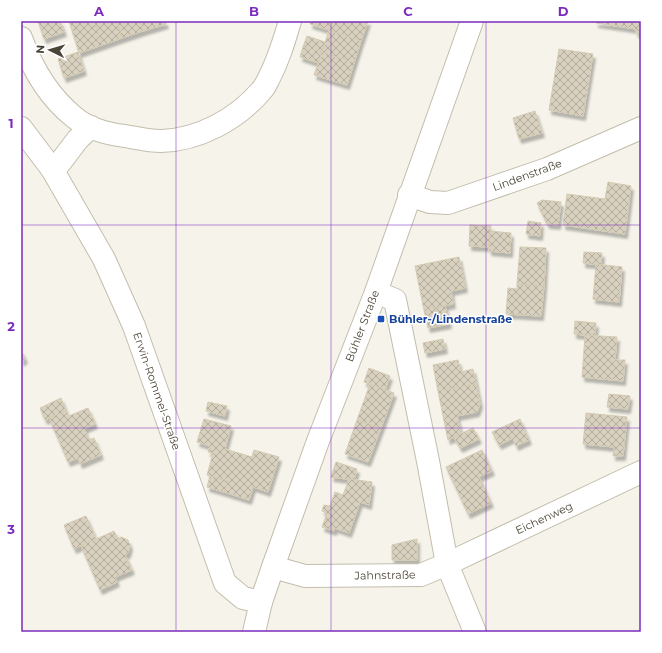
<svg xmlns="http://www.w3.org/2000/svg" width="662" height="653" font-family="Montserrat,sans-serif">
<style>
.building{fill:url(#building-cross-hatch);stroke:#d4cab1;filter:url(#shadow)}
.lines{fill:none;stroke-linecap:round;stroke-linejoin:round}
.minor-casing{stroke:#c3bdac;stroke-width:24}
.minor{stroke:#fff;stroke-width:22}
.grid{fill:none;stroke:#7b2cbf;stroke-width:1;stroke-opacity:0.55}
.transit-dot{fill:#1a4fb4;stroke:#fff;stroke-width:1.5}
.labels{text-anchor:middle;stroke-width:3;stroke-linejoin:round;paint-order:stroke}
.street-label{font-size:11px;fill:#4b4537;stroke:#fff}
.transit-label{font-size:11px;font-weight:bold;fill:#164399;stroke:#fff;text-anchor:start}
.neatline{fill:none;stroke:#7b2cbf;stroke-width:1.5}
.grid-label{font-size:13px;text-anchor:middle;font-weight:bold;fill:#7b2cbf}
</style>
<defs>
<pattern id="building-cross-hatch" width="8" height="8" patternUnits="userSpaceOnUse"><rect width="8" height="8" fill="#d9d1bf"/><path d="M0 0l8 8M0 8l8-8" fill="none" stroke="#b2ab9c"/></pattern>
<filter id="shadow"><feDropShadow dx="2.5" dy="4.5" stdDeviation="1" flood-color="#0004"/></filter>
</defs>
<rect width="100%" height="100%" fill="#f6f4ea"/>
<g class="building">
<polygon points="38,21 60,21 64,32 44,39"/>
<polygon points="69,21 94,21 102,45 79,53"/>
<polygon points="94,21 117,21 122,38 102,45"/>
<polygon points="117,21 140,21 143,31 122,38"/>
<polygon points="140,21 165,21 166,24 143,31"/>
<polygon points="311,21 332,21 329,30 310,24"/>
<polygon points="332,21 368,21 361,41 329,30"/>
<polygon points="596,21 641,21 641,34 636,33 636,29 596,23"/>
<polygon points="329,30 361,41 354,63 322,52"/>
<polygon points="307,36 325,42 322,52 303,47"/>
<polygon points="303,47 322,52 318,63 300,57"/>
<polygon points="559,49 593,54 583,116 549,110"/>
<polygon points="78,52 84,71 64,78 58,59"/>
<polygon points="322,52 354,63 347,85 314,75"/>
<polygon points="535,111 542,133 519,139 513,118"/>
<polygon points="608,182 631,186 625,234 563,225 567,194 605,199"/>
<polygon points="542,200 561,202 558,225 547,224 537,203"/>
<polygon points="528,221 541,223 540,236 526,234"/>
<polygon points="470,225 491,226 489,247 469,246"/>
<polygon points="490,231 511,233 510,253 489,251"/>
<polygon points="520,247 546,248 544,286 517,284"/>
<polygon points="584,252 602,253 601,265 583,263"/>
<polygon points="459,257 465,288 451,291 453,304 424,310 415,266"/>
<polygon points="596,264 622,267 619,302 593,299"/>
<polygon points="517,284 544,286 541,316 506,314 508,288 517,289"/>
<polygon points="445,306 449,324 428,328 424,310"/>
<polygon points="575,321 596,323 595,336 574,334"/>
<polygon points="585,335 617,337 615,360 625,360 623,381 582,377"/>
<polygon points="443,339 445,349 425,353 423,343"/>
<polygon points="21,350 25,359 21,362"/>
<polygon points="458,360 461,372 473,369 476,384 438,391 433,365"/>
<polygon points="369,368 390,376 385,390 364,382"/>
<polygon points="370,384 394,393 381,428 357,420"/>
<polygon points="476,384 480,404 477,412 457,416 461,434 448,440 438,391"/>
<polygon points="609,394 630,396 628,409 607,407"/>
<polygon points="61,398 66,411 45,420 40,408"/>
<polygon points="208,402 227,406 225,416 206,411"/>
<polygon points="88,408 95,424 84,429 89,440 94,438 101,455 80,464 78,458 68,462 49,418 66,411 69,416"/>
<polygon points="586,413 627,417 623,456 613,456 614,447 583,444"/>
<polygon points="204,419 231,426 225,449 252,457 254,450 279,457 268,492 253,487 249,500 224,492 228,481 207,475 213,453 208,452 210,446 197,442"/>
<polygon points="520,419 529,440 516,446 513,438 499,445 492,432"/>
<polygon points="357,420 381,428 368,462 345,454"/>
<polygon points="473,428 479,439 460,448 454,437"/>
<polygon points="482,450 492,471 479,477 491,503 468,514 446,467"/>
<polygon points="336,462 357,469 354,480 331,477"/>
<polygon points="210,476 228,481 224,492 207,487"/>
<polygon points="349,479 372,482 369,505 360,502 349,533 335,528 334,531 322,527 327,513 322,511 324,505 330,506 335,492 343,495"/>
<polygon points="86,516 96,539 74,549 64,525"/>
<polygon points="114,531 118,539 121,537 128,540 130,546 128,553 125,555 132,570 115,577 117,582 100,590 81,546"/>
<polygon points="417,539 417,560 392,560 392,545"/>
</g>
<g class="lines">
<defs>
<g id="minor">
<path d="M21,38c11,30 28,59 53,79 14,12 34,17 51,19 12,2 24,5 36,5 38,-1 76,-22 100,-50 4,-4 6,-9 8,-13 10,-19 15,-37 21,-57"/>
<polyline points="21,128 52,169 104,259 134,326 225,583 243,598 261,602"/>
<polyline points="52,169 59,164 78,139 91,127"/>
<polyline points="409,195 430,202 448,203 547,169 641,128"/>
<polyline points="376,292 395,300 428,461 447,564 641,472"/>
<polyline points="273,567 305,576 421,575 447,564 475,632"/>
<polyline points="254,632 261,602 273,567 318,441 376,292 472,21"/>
</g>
</defs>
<use href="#minor" class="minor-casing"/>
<use href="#minor" class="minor"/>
</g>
<path class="grid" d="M176,21v611M331,21v611M486,21v611M21,225h620M21,428h620"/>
<rect class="transit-dot" x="377" y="315" width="8" height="8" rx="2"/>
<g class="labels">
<g class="street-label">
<text transform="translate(527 175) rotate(-20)" y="4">Lindenstraße</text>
<text transform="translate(362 326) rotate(-69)" y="4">Bühler Straße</text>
<text transform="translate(157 391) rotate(71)" y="4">Erwin-Rommel-Straße</text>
<text transform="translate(544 518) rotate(-25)" y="4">Eichenweg</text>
<text transform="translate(385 575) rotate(-1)" y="4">Jahnstraße</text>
</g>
<g class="transit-label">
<text x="389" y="323">Bühler-/Lindenstraße</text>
</g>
</g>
<rect width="662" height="653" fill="none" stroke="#ffffff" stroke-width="44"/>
<g transform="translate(50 50) rotate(275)" stroke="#ffffff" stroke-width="3" paint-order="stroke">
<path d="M0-3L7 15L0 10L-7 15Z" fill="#4b4537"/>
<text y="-6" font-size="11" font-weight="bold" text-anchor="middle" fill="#4b4537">N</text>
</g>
<rect x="22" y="22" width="618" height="609" class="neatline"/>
<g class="grid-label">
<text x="99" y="16">A</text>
<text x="254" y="16">B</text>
<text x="408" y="16">C</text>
<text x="563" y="16">D</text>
<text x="11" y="128">1</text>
<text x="11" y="331">2</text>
<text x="11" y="534">3</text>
</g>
</svg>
